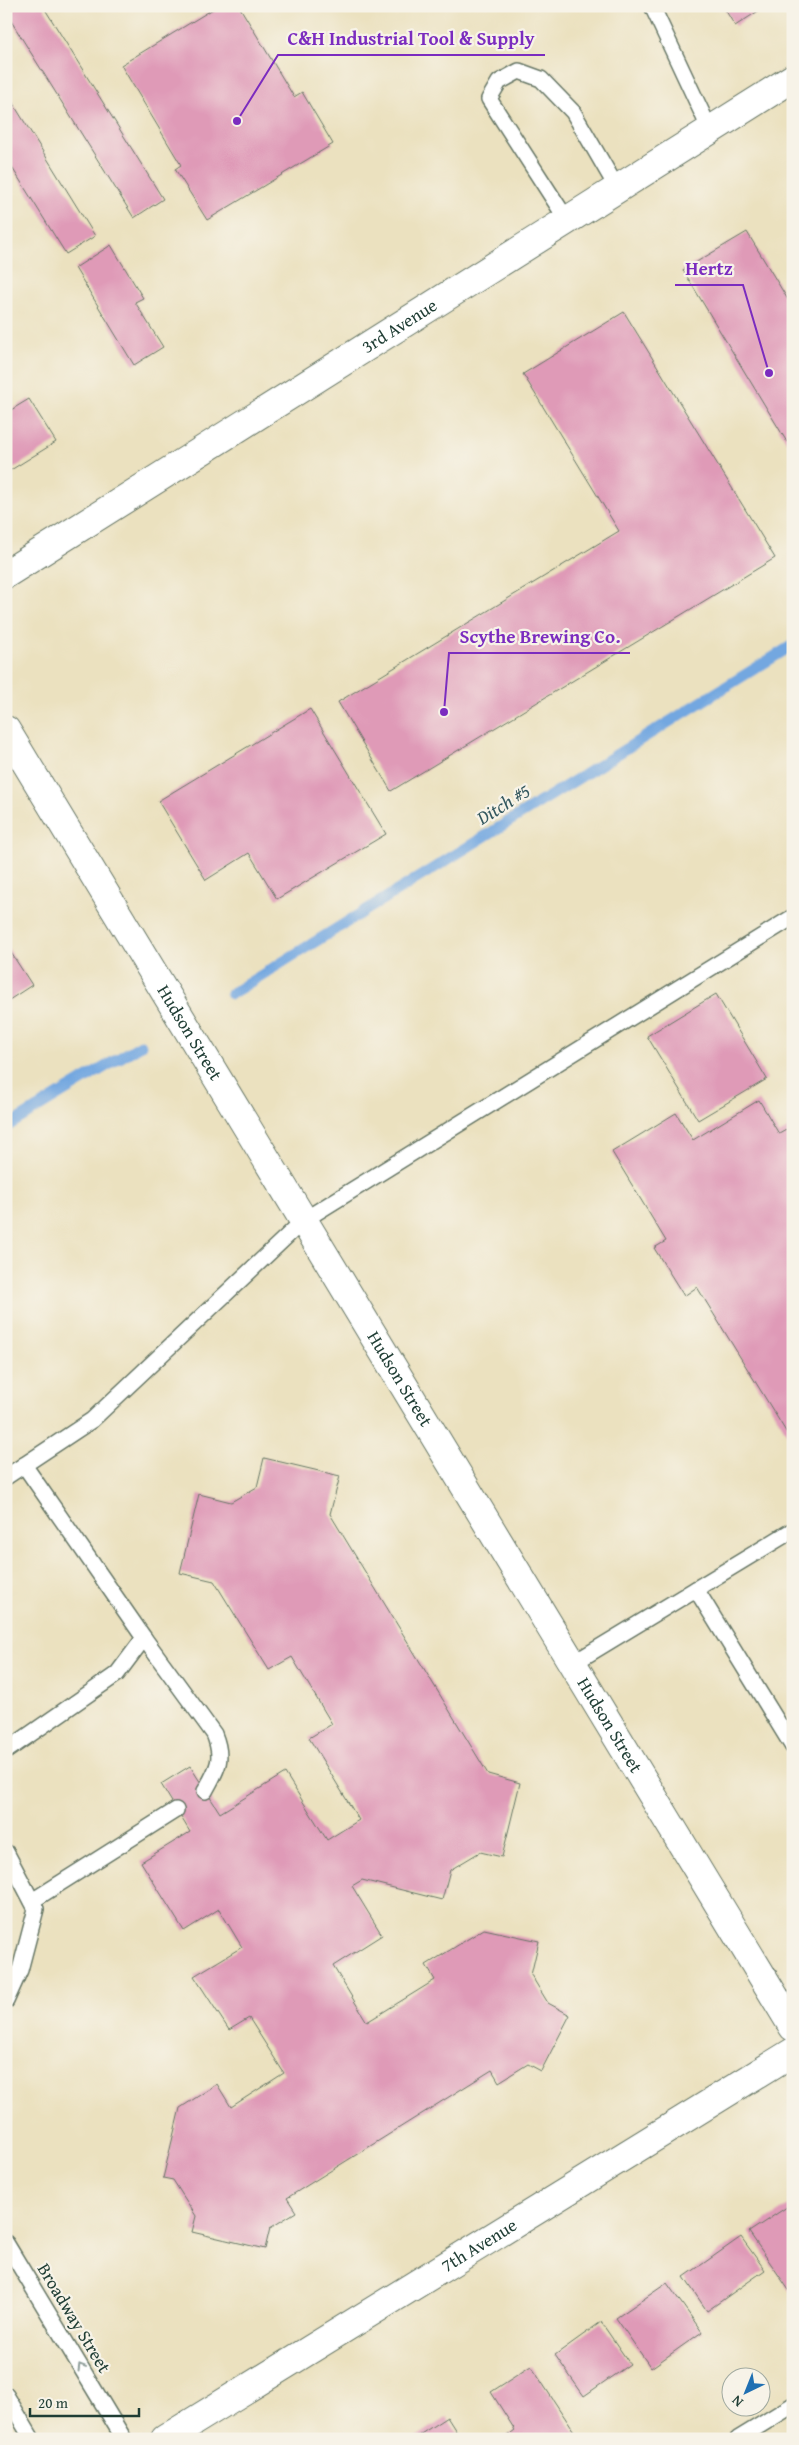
<svg xmlns="http://www.w3.org/2000/svg" width="799" height="2445" font-family="'Gentium Book Plus',serif">
<style>
.lines{fill:none;stroke-linecap:round;stroke-linejoin:round}
.stream{stroke:#73a7e0;stroke-width:11}
.building{fill:#df9ab7}
.lane-casing{stroke:#667665;stroke-width:18}
.secondary-casing{stroke:#667665;stroke-width:30}
.lane{stroke:#fff;stroke-width:15}
.secondary{stroke:#fff;stroke-width:28}
.oneway{stroke:#8f9e9a}
.labels{text-anchor:middle;stroke-width:4.5;stroke-linejoin:round;paint-order:stroke}
.street-label{font-size:18px;fill:#1f3d34;stroke:#f7f3e8}
.water-label{font-size:19px;font-style:italic;fill:#34585f;stroke:#f7f3e8}
.leader{fill:none;stroke:#7b2cbf;stroke-width:2}
.callout-dot{fill:#7b2cbf;stroke:#f7f3e8;stroke-width:2}
.callout-label{font-size:19px;text-anchor:middle;font-weight:bold;fill:#7b2cbf;stroke:#f7f3e8;stroke-width:4.5;stroke-linejoin:round;paint-order:stroke}
</style>
<rect width="100%" height="100%" fill="#f7f3e8"/>
<filter id="ink" filterUnits="userSpaceOnUse"><feTurbulence type="fractalNoise" baseFrequency=".02" numOctaves="2"/><feDisplacementMap in="SourceGraphic" scale="10" xChannelSelector="R" yChannelSelector="G"/><feConvolveMatrix kernelMatrix="1 2 1 2 8 2 1 2 1" color-interpolation-filters="sRGB"/></filter>
<filter id="wash" filterUnits="userSpaceOnUse"><feTurbulence type="fractalNoise" baseFrequency=".0096" numOctaves="4" result="noise"/><feDisplacementMap in="SourceGraphic" scale="20" xChannelSelector="R" yChannelSelector="G"/><feGaussianBlur stdDeviation="1.12" result="paint"/><feColorMatrix in="noise" values="0 0 0 0 0 0 0 0 0 0 0 0 0 0 0 0 0 1.4 0 .05"/><feComposite in="paint" operator="in"/></filter>
<g filter="url(#wash)">
<rect width="100%" height="100%" fill="#ebe1bf"/>
<g class="lines">
<g class="stream">
<polyline points="231,994 793,645"/>
<polyline points="6,1127 141,1045"/>
</g>
</g>
<g id="blocks">
<g class="building">
<polygon points="6,6 43,6 163,199 134,218 6,13"/>
<polygon points="218,6 239,6 294,97 302,92 333,144 207,220 175,169 181,165 121,65"/>
<polygon points="723,6 766,6 735,26"/>
<polygon points="6,92 95,236 66,254 6,158"/>
<polygon points="747,232 793,308 793,438 787,442 683,270"/>
<polygon points="111,245 143,298 135,302 163,347 134,365 75,268"/>
<polygon points="624,312 775,558 391,791 338,702 619,531 523,374"/>
<polygon points="29,399 56,442 6,473 6,413"/>
<polygon points="310,709 386,834 277,899 249,853 206,880 158,801"/>
<polygon points="6,945 32,985 6,1002"/>
<polygon points="716,994 767,1079 698,1120 647,1036"/>
<polygon points="759,1100 779,1134 793,1126 793,1443 697,1287 684,1296 654,1248 666,1241 612,1152 676,1113 693,1140"/>
<polygon points="264,1458 340,1476 330,1514 488,1774 520,1783 502,1857 480,1852 450,1870 442,1900 362,1880 352,1886 382,1935 333,1966 367,2022 435,1980 426,1965 484,1929 539,1941 531,1975 548,2003 570,2015 541,2071 528,2064 499,2082 492,2070 287,2198 296,2212 270,2228 265,2249 192,2232 196,2216 173,2180 163,2178 180,2108 217,2084 231,2107 284,2073 249,2018 229,2030 194,1976 242,1947 219,1909 184,1931 141,1862 190,1832 161,1784 190,1766 220,1813 285,1773 327,1840 359,1820 309,1738 332,1724 292,1657 269,1670 214,1581 180,1573 199,1494 231,1502 257,1487"/>
<polygon points="793,2203 793,2296 749,2232"/>
<polygon points="741,2237 765,2270 707,2311 684,2277"/>
<polygon points="667,2283 702,2332 651,2368 616,2318"/>
<polygon points="601,2322 630,2364 584,2396 555,2355"/>
<polygon points="531,2366 579,2439 509,2439 507,2436 515,2430 491,2392"/>
<polygon points="447,2417 461,2439 413,2439"/>
</g>
</g>
</g>
<g filter="url(#ink)">
<use href="#blocks" fill-opacity="0" stroke="#667665" stroke-width="1"/>
<g class="lines">
<defs>
<g id="lane">
<polyline points="652,6 710,130"/>
<polyline points="567,220 489,99 499,82 519,71 541,79 573,112 617,188"/>
<polyline points="6,1477 92,1420 304,1220 793,917"/>
<polyline points="696,1589 793,1747"/>
<path d="M144,1638l70,96c10,25 4,34 -9,57"/>
<polyline points="572,1664 793,1530"/>
<polyline points="6,1751 117,1674 144,1638 24,1465"/>
<polyline points="6,1852 36,1909 20,1970 6,2001"/>
<polyline points="32,1901 176,1810"/>
<polyline points="6,2243 124,2439"/>
<polyline points="6,2395 32,2439"/>
<polyline points="738,2439 793,2405"/>
</g>
<g id="secondary">
<path id="s1" d="M6,574l787,-496"/>
<path id="s2" d="M6,730l787,1297"/>
<path id="s3" d="M165,2439l628,-387"/>
</g>
</defs>
<use href="#lane" class="lane-casing"/>
<use href="#secondary" class="secondary-casing"/>
<use href="#lane" class="lane"/>
<use href="#secondary" class="secondary"/>
</g>
<defs><path id="oneway-chevron" d="M-2-3.5L2.5 0L-2 3.5" fill="none" stroke-width="1.6" stroke-linecap="round" stroke-linejoin="round" transform="scale(1.25)"/></defs>
<use class="oneway" href="#oneway-chevron" transform="translate(81 2367) rotate(-121)"/>
</g>
<g class="labels">
<g class="street-label">
<text dy="6" stroke="none"><textPath href="#s1" startOffset="465">3rd Avenue</textPath></text>
<text dy="6" stroke="none"><textPath href="#s2" startOffset="354">Hudson Street</textPath></text>
<text dy="6" stroke="none"><textPath href="#s2" startOffset="759">Hudson Street</textPath></text>
<text dy="6" stroke="none"><textPath href="#s2" startOffset="1164">Hudson Street</textPath></text>
<text dy="6" stroke="none"><textPath href="#s3" startOffset="369">7th Avenue</textPath></text>
<text transform="translate(74 2318) rotate(59)" y="6">Broadway Street</text>
</g>
<g class="water-label">
<text transform="translate(503 804) rotate(-32)" y="7">Ditch #5</text>
</g>
</g>
<path class="leader" d="M237 121L278 55H545M769 373L743 285H675M444 712L449 653H630"/>
<g class="callout-dot">
<circle cx="237" cy="121" r="5"/>
<circle cx="769" cy="373" r="5"/>
<circle cx="444" cy="712" r="5"/>
</g>
<g class="callout-label">
<text x="411" y="45">C&amp;H Industrial Tool &amp; Supply</text>
<text x="709" y="275">Hertz</text>
<text x="540" y="643">Scythe Brewing Co.</text>
</g>
<rect width="799" height="2445" fill="none" stroke="#f7f3e8" stroke-width="25"/>
<g transform="translate(746 2392) rotate(223)"><circle r="24" fill="#f7f3e8" stroke="#a1aaa0"/>
<path d="M0-4L9 19L0 12L-9 19Z" fill="#1f6fb2"/>
<text y="-8" font-size="14" font-weight="bold" text-anchor="middle" fill="#1f3d34">N</text>
</g>
<path d="M30 2408v8h109v-8" fill="none" stroke="#1f3d34" stroke-width="2.5"/>
<text x="38" y="2408" font-size="15" fill="#1f3d34" stroke="#f7f3e8" stroke-width="4" paint-order="stroke">20 m</text>
</svg>
